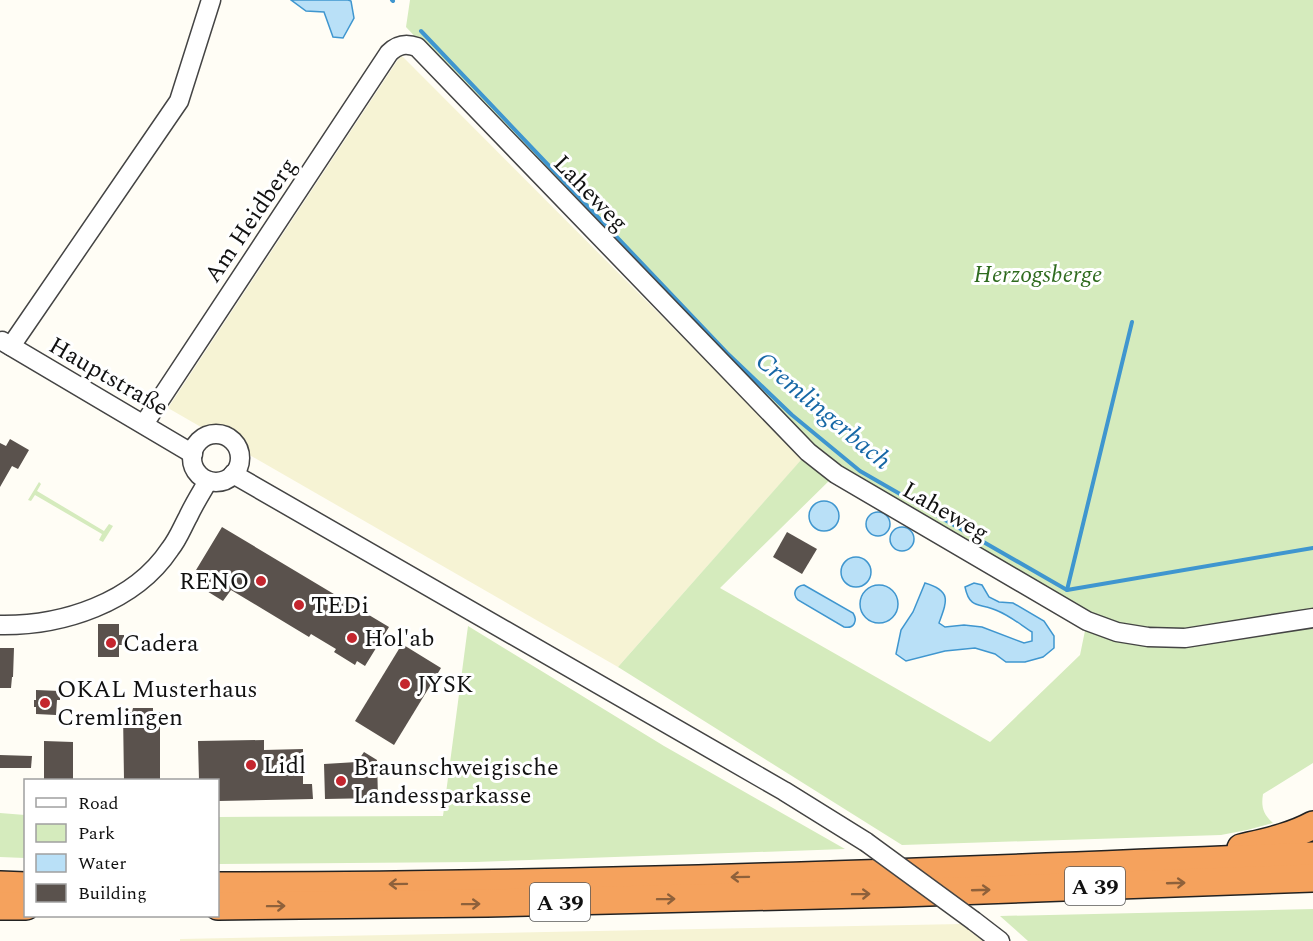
<svg xmlns="http://www.w3.org/2000/svg" width="1313" height="941" font-family="Spectral,serif">
<style>
.farmland{fill:#f6f3d4}
.green{fill:#d5ebbd;fill-rule:evenodd}
.water{fill:#b9e0f7;stroke:#3f96cf;stroke-width:1.5}
.lines{fill:none;stroke-linecap:round;stroke-linejoin:round}
.stream{stroke:#3f96cf;stroke-width:4}
.building{fill:#5a524d}
.minor-casing{stroke:#444;stroke-width:21}
.highway-casing{stroke:#222;stroke-width:30}
.minor{stroke:#fff;stroke-width:18}
.highway{stroke:#f5a25d;stroke-width:27}
.minor-bridge-casing{stroke:#444;stroke-width:21;stroke-linecap:butt}
.minor-bridge{stroke:#fff;stroke-width:18}
.oneway{stroke:#8e613b}
.poi-dot{fill:#c4262e;stroke:#fff;stroke-width:2}
.labels{text-anchor:middle;stroke-width:6;stroke-linejoin:round;paint-order:stroke}
.shield{fill:#fff;stroke:#585858;stroke-width:1.5}
.shield-label{font-size:22px;font-weight:bold;fill:#111}
.street-label{font-size:24px;fill:#111;stroke:#fff}
.park-label{font-size:24px;font-style:italic;fill:#2f6b1f;stroke:#fff}
.poi-label{font-size:24px;fill:#111;stroke:#fff;text-anchor:start}
.water-label{font-size:26px;font-style:italic;fill:#1768a6;stroke:#fff}
</style>
<rect width="100%" height="100%" fill="#fffdf5"/>
<g class="farmland">
<polygon points="401,55 803,458 618,667 168,408"/>
<polygon points="962,924 983,941 180,941 180,939"/>
</g>
<g class="green">
<path d="M410,0h903v763l-50,31c-2,13 0,20 10,29l-26,7 -26,5 -319,10 -284,-178 190,-215 -402,-425zM836,474l251,147 -7,34 -90,87 -270,-154z"/>
<polygon points="39,482 41,484 37,491 104,531 109,524 113,526 103,542 99,540 102,534 35,495 31,501 28,500"/>
<polygon points="468,626 664,746 845,849 476,862 218,864 218,817 443,816"/>
<polygon points="0,813 25,815 25,858 0,857"/>
<polygon points="1313,909 1313,941 1028,941 1000,916"/>
</g>
<g class="water">
<polygon points="291,0 348,0 351,1 354,18 343,38 333,37 324,12 306,11"/>
<circle cx="824" cy="516" r="15"/>
<circle cx="878" cy="524" r="12"/>
<circle cx="902" cy="539" r="12"/>
<circle cx="856" cy="572" r="15"/>
<path d="M925,583c27,8 22,18 14,40l6,4 19,-2 18,2 42,16 8,-2v-9c-11,-7 -22,-16 -34,-21 -17,-9 -28,0 -33,-24l9,-4 8,2 7,12 10,5 14,1 31,18 10,15v12l-11,9 -18,5h-19l-11,-8 -20,-6 -30,3 -39,10 -10,-7 5,-24 12,-18z"/>
<circle cx="879" cy="604" r="19"/>
<path d="M804,585l49,28c5,8 1,16 -9,14l-46,-27c-6,-6 -3,-14 6,-15z"/>
</g>
<g class="lines">
<g class="stream">
<polyline points="392,0 393,1"/>
<polyline points="421,31 727,353 792,415 860,471 1067,590 1313,548"/>
<polyline points="1067,590 1132,322"/>
</g>
</g>
<g class="building">
<polygon points="10,439 29,450 18,469 12,466 0,487 0,443 6,446"/>
<polygon points="222,527 389,627 365,666 357,661 355,665 334,652 336,649 311,634 309,637 231,590 223,601 197,585 199,582 197,581 198,578 193,575"/>
<polygon points="787,532 817,549 802,574 773,557"/>
<polygon points="98,624 119,624 119,635 124,635 124,645 119,645 119,657 98,657"/>
<polygon points="402,644 441,668 394,745 355,721"/>
<polygon points="0,648 14,648 13,677 12,677 11,688 0,688"/>
<polygon points="36,690 60,691 60,700 57,700 56,715 36,714 36,707 34,707 34,700 36,700"/>
<polygon points="133,708 153,708 153,712 160,712 160,780 124,780 123,712 132,712"/>
<polygon points="264,740 264,750 303,749 303,784 312,784 313,799 218,801 218,780 199,780 198,741"/>
<polygon points="44,741 73,742 73,780 44,780"/>
<polygon points="364,752 377,760 378,798 325,799 324,764 357,762"/>
<polygon points="0,755 32,756 31,768 0,768"/>
</g>
<g class="lines">
<defs>
<g id="minor">
<polyline points="2,341 193,454"/>
<polyline points="11,346 179,101 211,0"/>
<path d="M144,424l245,-371c9,-9 17,-10 28,-6l391,405 28,22 251,147 30,11 31,5 37,1 128,-20"/>
<circle cx="216" cy="458" r="24"/>
<polyline points="233,474 784,791 866,842"/>
<path d="M0,625c62,1 134,-22 170,-76 8,-10 12,-21 18,-32 6,-13 13,-24 20,-36"/>
<polyline points="974,921 1000,941"/>
</g>
<g id="highway">
<path d="M1241,848c25,-6 50,-11 72,-23"/>
<polyline points="0,885 26,886"/>
<path d="M218,886c365,0 730,-14 1095,-30"/>
<polyline points="0,906 26,906"/>
<polyline points="218,906 487,903 902,893 1313,878"/>
</g>
</defs>
<use href="#minor" class="minor-casing"/>
<use href="#highway" class="highway-casing"/>
<use href="#minor" class="minor"/>
<use href="#highway" class="highway"/>
<defs>
<polyline id="minor-bridge" points="866,842 974,921"/>
</defs>
<use href="#minor-bridge" class="minor-bridge-casing"/>
<use href="#minor-bridge" class="minor-bridge"/>
</g>
<defs><path id="oneway-shaft" d="M-6 0H5M1.5-3L5.5 0L1.5 3" fill="none" stroke-width="1.6" stroke-linecap="round" stroke-linejoin="round" transform="scale(1.5)"/></defs>
<g class="oneway">
<use href="#oneway-shaft" transform="translate(740 877) rotate(179)"/>
<use href="#oneway-shaft" transform="translate(1176 883) rotate(-2)"/>
<use href="#oneway-shaft" transform="translate(398 884) rotate(179)"/>
<use href="#oneway-shaft" transform="translate(981 890) rotate(-2)"/>
<use href="#oneway-shaft" transform="translate(861 894) rotate(-1)"/>
<use href="#oneway-shaft" transform="translate(666 899) rotate(-1)"/>
<use href="#oneway-shaft" transform="translate(471 904) rotate(-1)"/>
<use href="#oneway-shaft" transform="translate(276 906) rotate(-1)"/>
</g>
<g class="poi-dot">
<circle cx="261" cy="581" r="6"/>
<circle cx="299" cy="605" r="6"/>
<circle cx="352" cy="638" r="6"/>
<circle cx="111" cy="643" r="6"/>
<circle cx="405" cy="684" r="6"/>
<circle cx="45" cy="703" r="6"/>
<circle cx="251" cy="765" r="6"/>
<circle cx="341" cy="781" r="6"/>
</g>
<g class="labels">
<g class="shield">
<rect x="1065" y="867" width="60" height="38" rx="4.5"/>
<rect x="530" y="883" width="60" height="38" rx="4.5"/>
</g>
<g class="shield-label">
<text x="1095" y="894">A 39</text>
<text x="560" y="910">A 39</text>
</g>
<g class="street-label">
<text transform="translate(591 193) rotate(46)" y="8">Laheweg</text>
<text transform="translate(250 220) rotate(-56)" y="8">Am Heidberg</text>
<text transform="translate(109 376) rotate(30)" y="8">Hauptstraße</text>
<text transform="translate(946 511) rotate(30)" y="8">Laheweg</text>
</g>
<g class="park-label">
<text x="1038" y="282">Herzogsberge</text>
</g>
<g class="poi-label">
<text x="249" y="589" text-anchor="end">RENO</text>
<text x="311" y="613">TEDi</text>
<text x="364" y="646">Hol'ab</text>
<text x="123" y="651">Cadera</text>
<text x="417" y="692">JYSK</text>
<text x="57" y="697">OKAL Musterhaus<tspan x="57" dy="28">Cremlingen</tspan></text>
<text x="263" y="773">Lidl</text>
<text x="353" y="775">Braunschweigische<tspan x="353" dy="28">Landessparkasse</tspan></text>
</g>
<g class="water-label">
<text transform="translate(824 410) rotate(40)" y="9">Cremlingerbach</text>
</g>
</g>
<rect x="24" y="779" width="195" height="138" fill="#ffffff" stroke="#a0a0a0" stroke-width="1.5"/>
<rect x="36" y="798" width="30" height="9" fill="#ffffff" stroke="#a0a0a0" stroke-width="1.5"/>
<text x="78" y="809" font-size="18" fill="#111111">Road</text>
<rect x="36" y="824" width="30" height="18" fill="#d5ebbd" stroke="#a0a0a0" stroke-width="1.5"/>
<text x="78" y="839" font-size="18" fill="#111111">Park</text>
<rect x="36" y="854" width="30" height="18" fill="#b9e0f7" stroke="#a0a0a0" stroke-width="1.5"/>
<text x="78" y="869" font-size="18" fill="#111111">Water</text>
<rect x="36" y="884" width="30" height="18" fill="#5a524d" stroke="#a0a0a0" stroke-width="1.5"/>
<text x="78" y="899" font-size="18" fill="#111111">Building</text>
</svg>
